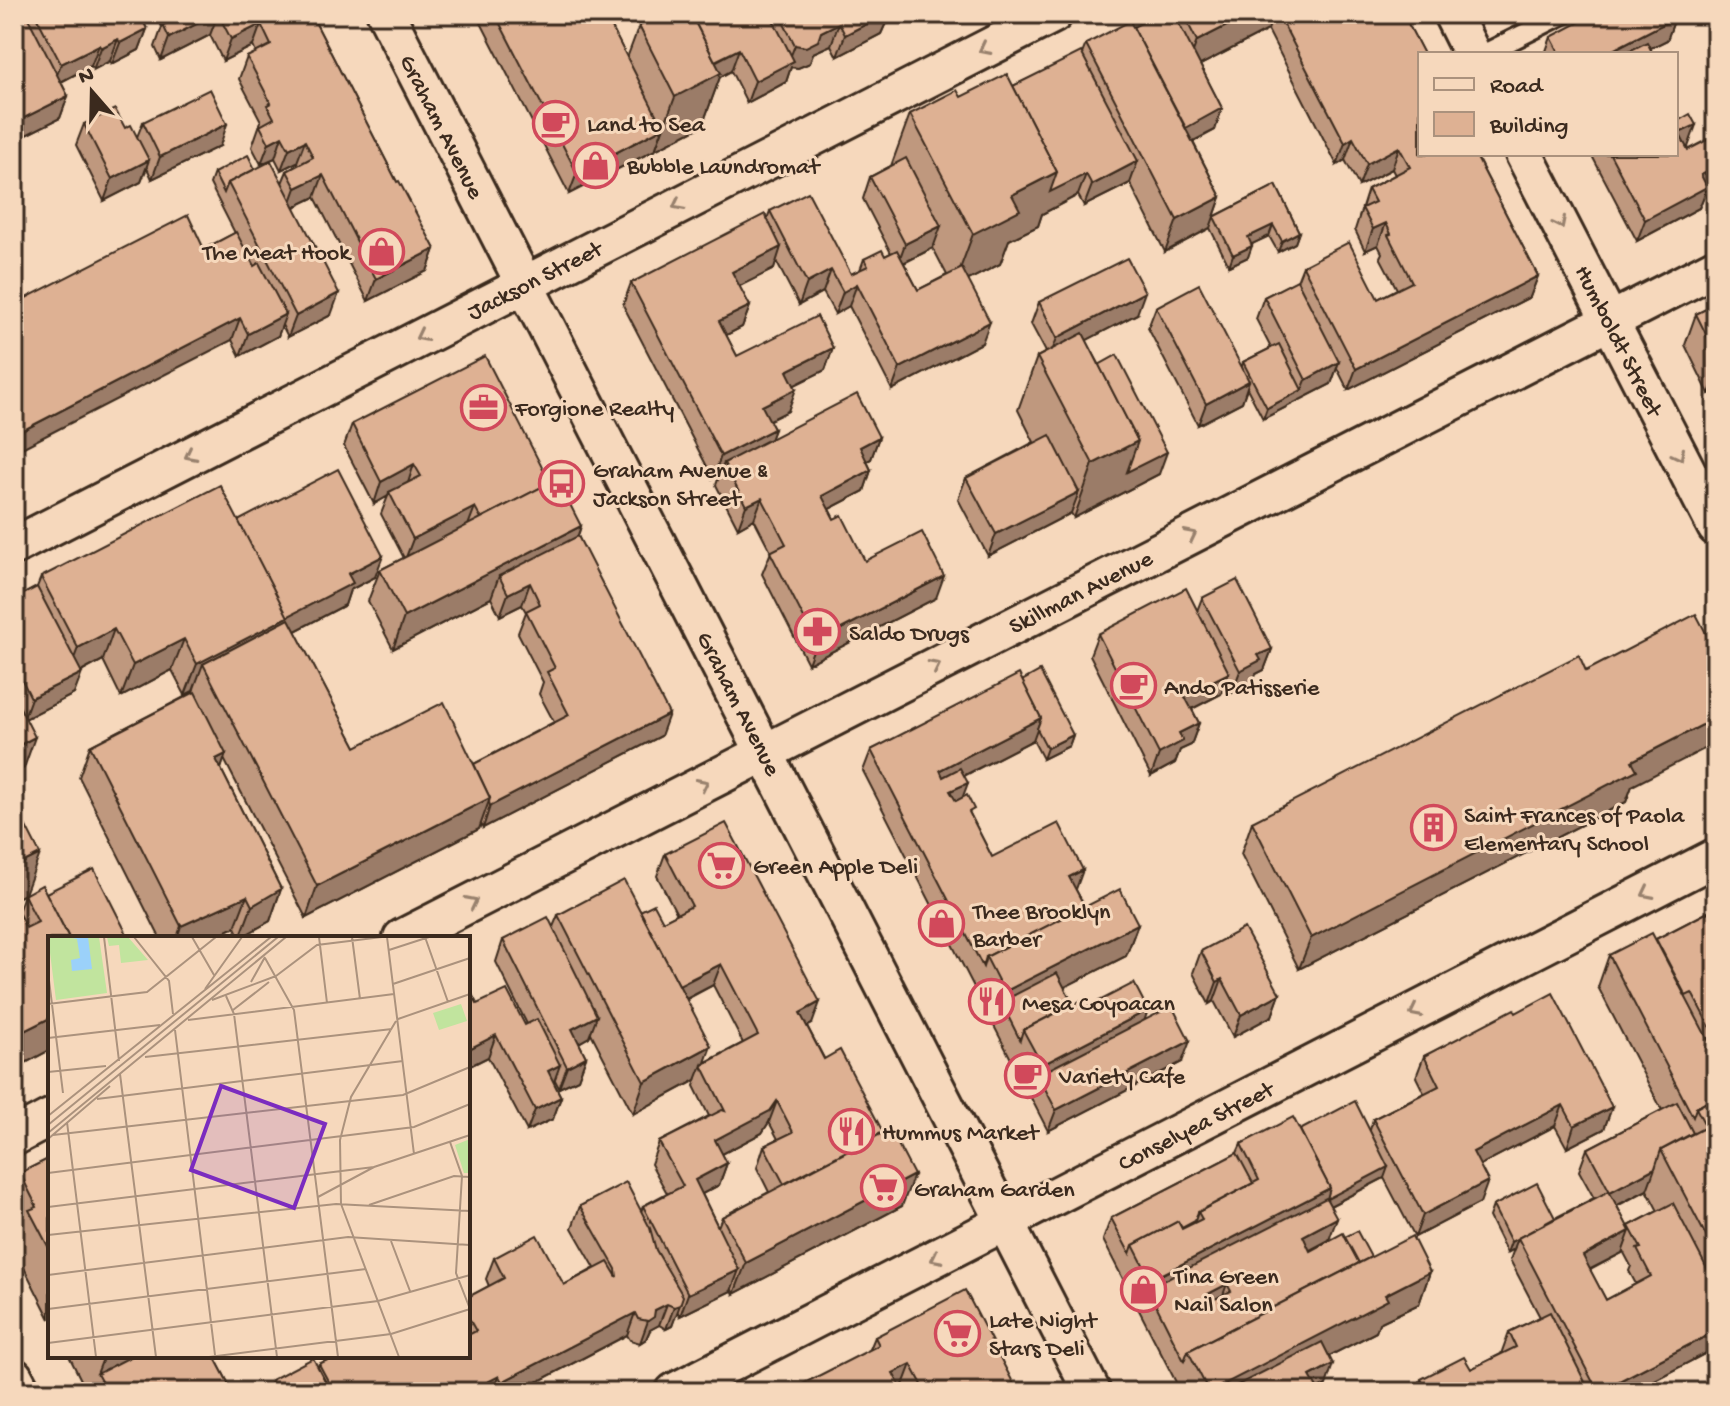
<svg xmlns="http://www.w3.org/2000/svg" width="1730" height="1406" font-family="'Gochi Hand',sans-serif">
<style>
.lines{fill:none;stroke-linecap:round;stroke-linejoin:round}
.lane-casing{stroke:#3b2a1e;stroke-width:24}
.street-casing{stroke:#3b2a1e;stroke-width:42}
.lane{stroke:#f6d8bc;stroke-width:18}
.street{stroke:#f6d8bc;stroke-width:36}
.wall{fill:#bf987e;stroke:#3b2a1e;stroke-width:2;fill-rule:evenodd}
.shaded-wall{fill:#9b7c67;stroke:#3b2a1e;stroke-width:2}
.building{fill:#deb193;stroke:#3b2a1e;stroke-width:2;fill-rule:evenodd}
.oneway{stroke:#98816d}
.labels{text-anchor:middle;stroke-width:6;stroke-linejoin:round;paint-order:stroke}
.poi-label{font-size:24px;fill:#3b2a1e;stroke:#f6d8bc;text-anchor:start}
.street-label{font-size:24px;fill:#3b2a1e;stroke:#f6d8bc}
.inset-road{fill:none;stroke:#ab927d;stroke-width:2}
.view{fill:#7b2cbf;fill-opacity:0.15;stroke:#7b2cbf;stroke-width:4}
.inset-edge{fill:none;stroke:#3b2a1e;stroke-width:4}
</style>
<rect width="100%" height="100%" fill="#f6d8bc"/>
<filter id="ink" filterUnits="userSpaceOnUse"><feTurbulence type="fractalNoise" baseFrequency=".0125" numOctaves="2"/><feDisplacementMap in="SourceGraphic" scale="16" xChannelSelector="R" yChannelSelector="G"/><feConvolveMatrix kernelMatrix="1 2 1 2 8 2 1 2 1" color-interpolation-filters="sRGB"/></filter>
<g filter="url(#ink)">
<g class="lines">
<defs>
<polyline id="lane" points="1484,54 1564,14"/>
<g id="street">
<polyline points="386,14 1092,1392"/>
<polyline points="1452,14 1472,54"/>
<polyline points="1524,154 1716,527"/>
<polyline points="14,546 1054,14"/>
<polyline points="402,938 1716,267"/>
<polyline points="14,1137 50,1118"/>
<polyline points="14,1377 22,1392"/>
<polyline points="674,1392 1716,857"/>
</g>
</defs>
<use href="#lane" class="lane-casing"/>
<use href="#street" class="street-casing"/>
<use href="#lane" class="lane"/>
<use href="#street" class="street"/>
</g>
<g class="wall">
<polygon points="23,14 140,14 147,29 139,50 112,64 110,61 93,70 91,66 61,82 68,96 60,118 14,141 14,20 23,16"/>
<polygon points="156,14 311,14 397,182 435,249 427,271 368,301 315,197 294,207 331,315 288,337 282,325 278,336 240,356 232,340 204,249 235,233 210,184 214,173 255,169 282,183 287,171 298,165 297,162 281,170 275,158 261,164 252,147 261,121 239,79 247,57 256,53 253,46 223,61 210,35 161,60 155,47 162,27"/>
<polygon points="479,14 605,14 627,58 639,26 648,21 646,17 647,14 906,14 885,25 881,34 837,57 831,45 813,53 810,63 798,68 791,67 786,82 747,103 731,71 720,77 702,126 569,194 478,17"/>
<path d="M1159,14h244l135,262 -8,21 -182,93 -11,-22 -6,16 -68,35 -16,-31 -5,14 -44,23 -50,-97 8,-21 86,59 1,-4 28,-14 -15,-29 8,-22 33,-16 6,-15 75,33 19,-10 -17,-32 2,-4 -4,-8 -13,6 -10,-21 13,-41 27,-14 -3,-6 -33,17 -14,-26 -8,5 -69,-135 -68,35 22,43 -7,22 -22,12 28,55 -7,20 62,-32 23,47 -4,11 -17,9 -9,-16 -18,8 -3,13 -19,9 -19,-38 -45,24 -35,-69 -46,23 -6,-11 -36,19 -4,12 -29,14 -9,24 -32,16 14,63 -90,47 -43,-84 -14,8 -12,-22 -24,13 -23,-44 -2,8 -35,17 11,20 -8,21 -16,8 11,21 96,-8 -8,22 -31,15 -6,26 -19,9 5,9 -4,10 109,-2 -8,22 -4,2 4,9 -7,21 -35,18 5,10 31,42 71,37 -128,66 -46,-90 9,-22 -17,-33 -16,9 -22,-43 4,-11 -7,4 -90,-173 8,-22 136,-64 3,-8 81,63 9,-4 4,-11 21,-3 6,-3 -28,-54 7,-22 21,-11 19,-52 51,-17 52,-11 69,-32 4,-10 47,-17zM933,248l14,27 -29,15 -14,-27z"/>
<polygon points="1675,18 1667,40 1650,48 1653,54 1545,54 1551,37"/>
<polygon points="143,122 220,146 152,179 147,168 141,182 104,201 76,145 84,124 125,128 137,137"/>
<polygon points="1676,122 1688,147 1687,147 1706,191 1699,208 1637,241 1591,154 1676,154"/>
<polygon points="1039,302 1137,314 1086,340 1159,474 1074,518 1071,513 988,556 958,499 966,478 1034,442 1018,410 1037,357 1046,352 1031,324"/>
<polygon points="1716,304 1716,391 1709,394 1685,345 1696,314"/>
<polygon points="352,424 550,483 581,526 578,536 661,736 483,828 481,824 479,829 306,918 224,759 221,769 281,889 270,921 240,938 235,927 212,938 160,938 79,777 90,746 192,693 193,691 185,695 172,670 121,697 103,660 81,672 74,694 26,718 24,768 14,773 14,599 37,587 41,577 238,521 375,577 350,590 345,605 295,631 356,747 474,764 554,722 539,694 543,682 518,633 526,612 522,605 500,616 491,598 393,649 368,601 380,570 404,558 381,514 388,496 374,504 344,446"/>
<polygon points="1202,598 1272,649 1264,670 1256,674 1253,682 1232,693 1226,681 1221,694 1192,709 1199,723 1191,745 1180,750 1175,763 1151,776 1090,655 1098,634 1197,611"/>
<polygon points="1022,681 1073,735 1069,746 1043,759 1033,740 964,776 962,798 992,857 1076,890 1085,907 1138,924 1126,956 1064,987 1073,1004 1084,1009 1145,1020 1182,1062 1048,1131 863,771 871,750"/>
<polygon points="1632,786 1626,802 1299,969 1241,854 1252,822"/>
<path d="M665,854l147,170 -5,2 95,180 -168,88 -2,-4 -1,1 -51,25 -3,-5 -5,15 -6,3 -7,-4 -9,5 -4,9 -6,4 -10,-3 -3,-5 -109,57h-251l4,-12 47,-13 1,-3 7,-3 -1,-2 1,-3h142v-59l21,-11 -3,-7 8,-21 70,27 31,-17 -23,-40 8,-22 61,6 2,-6 24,-13 -16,-29 8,-22 50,-26 -15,-30 2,-6 -63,34 -42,-81 -2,4 -10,6 7,14 -8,22 -19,9 -4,-8 -1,3 7,14 -8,22 -26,12 -39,-74 -20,10v-80l9,17 48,21 2,-1 -31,-62 7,-22 50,-13 5,-12 82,-4 23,10 14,-7 -20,-38zM713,985l30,58 -37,19 -19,-63zM769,1122l9,17 -14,7 -7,22 12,24 -47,25 -4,10 -16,-33 17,-9 8,-22 -5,-9 40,-21z"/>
<polygon points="24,895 50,938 50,1050 14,1069 14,904 18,912"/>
<path d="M1716,908v440l-84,44h-216l5,-13 50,-10 30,-15 8,-22 31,-15 -30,-57 4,-11 -7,4 -18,-36 4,-11 62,12 39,-20 -15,-27 8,-22 75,-39 -64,-123 11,-32 47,-16zM1647,1190l11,21 -29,15 -1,2 -11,-22zM1623,1251l8,15 -2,5 7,13 -30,16 -16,-30 32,-17z"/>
<polygon points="1201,951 1280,994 1272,1016 1233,1037 1214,1001 1209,1004 1193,973"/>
<polygon points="1516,1013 1612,1107 1604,1129 1567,1148 1555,1126 1480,1165 1480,1203 1415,1237 1384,1178 1330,1206 1329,1240 1310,1251 1345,1237 1371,1257 1430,1272 1419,1304 1379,1323 1376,1332 1329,1356 1326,1385 1318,1390 1319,1392 1181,1392 1103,1240 1111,1218 1237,1153 1241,1144 1300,1130 1370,1130 1373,1119 1424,1093 1416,1077 1424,1056"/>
<polygon points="50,1158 50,1319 15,1250 19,1240 14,1230 14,1188 20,1173"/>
<polygon points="875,1337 1018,1392 907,1392 903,1385 900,1387 870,1349"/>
<polygon points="69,1356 214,1356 233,1392 87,1392"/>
</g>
<g class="shaded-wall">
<polygon points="216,14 218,14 210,35 161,60 169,38"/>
<polygon points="886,14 906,14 885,25 881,34 837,57 845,35"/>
<polygon points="1250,14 1273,14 1268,30 1185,73 1197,41"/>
<polygon points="1675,18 1667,40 1639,54 1605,54"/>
<polygon points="839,23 831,45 813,53 810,63 798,68 791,67 786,82 747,103 755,81 788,63 795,45"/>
<polygon points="261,24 253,46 223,61 231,39"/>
<polygon points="147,29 139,50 112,64 120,43"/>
<polygon points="118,39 110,61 93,70 101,48"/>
<polygon points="99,45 91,66 53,86 61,64"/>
<polygon points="739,49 731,71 720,77 702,126 655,150 675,97 694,73"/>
<polygon points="68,96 60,118 14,141 14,123"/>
<polygon points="1222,108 1215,130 1170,153 1178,131"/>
<polygon points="227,124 220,146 152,179 160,157"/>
<polygon points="1696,125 1688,147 1676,153 1679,133"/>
<polygon points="663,128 655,150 569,194 577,173"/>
<polygon points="282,136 275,158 261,164 269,143"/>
<polygon points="1353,138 1345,160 1337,165 1345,143"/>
<polygon points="305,141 297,162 281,170 289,149"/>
<polygon points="1399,147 1392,169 1359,186 1367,164"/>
<polygon points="149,160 141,182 104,201 112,179"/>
<polygon points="1138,161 1130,183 1084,206 1092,185"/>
<polygon points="1716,168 1716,185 1706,191 1699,208 1637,241 1645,220 1701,175"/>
<polygon points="1057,172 1086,174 1078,195 1042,214 1038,226 1009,240 1000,264 953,288 973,234 1012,195"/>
<polygon points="323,175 315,197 288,210 296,188"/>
<polygon points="1221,197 1210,228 1165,252 1177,220"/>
<polygon points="1386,223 1378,245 1365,251 1373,229"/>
<polygon points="1273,225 1269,236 1244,248 1248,237"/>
<polygon points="941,226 933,248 897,266 905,244"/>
<polygon points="1299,232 1295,243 1278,252 1282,241"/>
<polygon points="1252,246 1248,257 1229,266 1233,255"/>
<polygon points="781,247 774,269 724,294 732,272"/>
<polygon points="435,249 427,271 368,301 376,279"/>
<polygon points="831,270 823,292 799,305 807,283"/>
<polygon points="1538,276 1530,297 1348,390 1356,369"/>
<polygon points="857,284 849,306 835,314 843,292"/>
<polygon points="1145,292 1137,314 1049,360 1057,338"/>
<polygon points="339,293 331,315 288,337 296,316"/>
<polygon points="750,306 742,327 711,343 719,321"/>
<polygon points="286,314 278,336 240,356 248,334"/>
<polygon points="240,318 232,340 14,452 14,435"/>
<polygon points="990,322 982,343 892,390 900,368"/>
<polygon points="833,348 825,370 779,393 787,371"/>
<polygon points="1339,362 1331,384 1263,419 1267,408 1302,390 1306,380"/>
<polygon points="1716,376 1716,391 1709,394"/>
<polygon points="1249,381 1242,402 1198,425 1206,404"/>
<polygon points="796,389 788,411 754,428 762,406"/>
<polygon points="774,429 766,451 724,463 720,474 713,478 721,456"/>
<polygon points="879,437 871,459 852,469 860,447"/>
<polygon points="1138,441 1167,452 1159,474 1074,518 1093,464"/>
<polygon points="414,464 407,486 389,492 388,496 374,504 381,482"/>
<polygon points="871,470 864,491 814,517 822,496"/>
<polygon points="1079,492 1071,513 988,556 996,534"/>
<polygon points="762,498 754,519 738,528 746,506"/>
<polygon points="475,507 467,528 405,560 413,539"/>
<polygon points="581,526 570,558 499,576 491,598 393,649 404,617"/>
<polygon points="383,556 375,577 350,590 345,605 280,639 203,664 193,691 185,695 197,664 348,574"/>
<polygon points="944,576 936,598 808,664 816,642"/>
<polygon points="530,583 522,605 500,616 508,594"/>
<polygon points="114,629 103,660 66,680 78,648"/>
<polygon points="184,639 172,670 121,697 133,665"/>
<polygon points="1272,649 1264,670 1256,674 1253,682 1232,693 1240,671 1258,655"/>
<polygon points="82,673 74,694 23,720 31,698"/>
<polygon points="1229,673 1221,694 1176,717 1184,695"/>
<polygon points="669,714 661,736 483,828 490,806"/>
<polygon points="1041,718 1033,740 932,792 940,770"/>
<polygon points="1716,718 1716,743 1632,786 1626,802 1299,969 1311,938 1632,761"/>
<polygon points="1199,723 1191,745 1180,750 1175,763 1151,776 1159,754 1179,733"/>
<polygon points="1073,735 1069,746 1043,759 1047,748"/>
<polygon points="35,737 24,768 14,773 14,748"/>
<polygon points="226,754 215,786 216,759"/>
<polygon points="968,783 960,804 942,813 950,791"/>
<polygon points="490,798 479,829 306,918 317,886"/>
<polygon points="40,854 25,894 14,900 14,867"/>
<polygon points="1083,870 1075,892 1069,877"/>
<polygon points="281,889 270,921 240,938 252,906"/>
<polygon points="247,896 235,927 212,938 177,938 181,926"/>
<polygon points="1138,924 1126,956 1008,1016 1001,1002 1004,992"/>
<polygon points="721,964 713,985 665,1010 673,989"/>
<polygon points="1222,979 1214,1001 1209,1004 1217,982"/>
<polygon points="1280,994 1272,1016 1233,1037 1241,1015"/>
<polygon points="820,1002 812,1024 792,1035 800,1013"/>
<polygon points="1148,1010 1137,1042 1038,1075 1042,1065"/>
<polygon points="597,1016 589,1037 564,1051 572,1029"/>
<polygon points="50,1018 50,1050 14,1069 14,1036"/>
<polygon points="496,1035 488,1057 468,1067 469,1049"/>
<polygon points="1716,1036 1716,1054 1707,1058 1715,1037"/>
<polygon points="1190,1041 1182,1062 1048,1131 1056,1110"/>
<polygon points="711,1046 703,1068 702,1065 696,1080 633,1114 644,1082"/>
<polygon points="586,1057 578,1079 559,1088 567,1067"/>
<polygon points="560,1065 552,1087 548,1071"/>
<polygon points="561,1097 553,1119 527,1131 535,1110"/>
<polygon points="777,1101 769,1122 762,1133 707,1162 715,1140"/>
<polygon points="1563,1105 1555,1126 1465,1173 1473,1152"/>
<polygon points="1612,1107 1604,1129 1567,1148 1574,1126"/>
<polygon points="727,1163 719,1185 687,1202 695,1180"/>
<polygon points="1388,1167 1384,1178 1322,1210 1148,1289 1151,1280 1330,1188"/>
<polygon points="1655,1168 1647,1190 1602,1213 1610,1192"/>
<polygon points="914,1175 902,1206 734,1294 746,1263"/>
<polygon points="1488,1181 1480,1203 1415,1237 1423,1215"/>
<polygon points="1337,1218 1329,1240 1295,1258 1303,1236"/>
<polygon points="1630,1231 1622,1253 1575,1277 1583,1256"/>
<polygon points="1518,1238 1514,1249 1507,1253 1511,1242"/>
<polygon points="739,1270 731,1291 680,1316 688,1294"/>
<polygon points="1430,1272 1419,1304 1379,1323 1376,1332 1259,1392 1209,1392 1385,1295"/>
<polygon points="1227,1284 1219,1306 1200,1316 1208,1294"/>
<polygon points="667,1304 659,1325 650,1330 646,1339 640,1343 648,1321 655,1310"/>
<polygon points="680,1305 672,1326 666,1329 674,1307"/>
<polygon points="635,1313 627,1335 518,1392 499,1392 502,1382"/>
<polygon points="1716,1331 1716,1348 1632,1392 1598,1392"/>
<polygon points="104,1356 166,1356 97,1374"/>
<polygon points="911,1364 903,1385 890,1392 893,1373"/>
<polygon points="1333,1364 1326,1385 1313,1392 1310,1376"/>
<polygon points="499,1376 493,1392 468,1392"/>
</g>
<g class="building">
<polygon points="26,14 68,96 14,123 14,20"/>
<polygon points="35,14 140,14 147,29 120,43 118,39 101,48 99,45 61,64"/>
<polygon points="175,14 216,14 169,38 163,25 177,19"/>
<polygon points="218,14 311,14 397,182 399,181 435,249 376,279 323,175 296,188 287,171 313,157 305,141 289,149 282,136 269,143 260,126 274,118 267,105 271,103 247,57 271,45 261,24 231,39"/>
<polygon points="495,14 605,14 663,128 577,173"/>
<polygon points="662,14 691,14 721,73 675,97 639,26"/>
<polygon points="691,14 770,14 794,61 755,81 739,49 715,61"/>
<polygon points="779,14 886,14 845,35 839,23 821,32 818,41 806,47 795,45"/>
<polygon points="1159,14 1174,14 1222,108 1186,128 1133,27"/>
<polygon points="1183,14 1250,14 1197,41"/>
<polygon points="1278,14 1403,14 1424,54 1420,54 1420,154 1475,154 1538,276 1356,369 1303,266 1349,242 1378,299 1412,282 1388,235 1391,234 1386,223 1373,229 1362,208 1375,202 1368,189 1410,167 1399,147 1367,164 1353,138 1345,143"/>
<polygon points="1595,14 1672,14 1675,18 1605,54 1560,54 1551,37"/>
<polygon points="1130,21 1221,197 1177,220 1086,44"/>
<polygon points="1647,42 1653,54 1623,54"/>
<polygon points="1081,52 1138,161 1092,185 1086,174 1050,192 1057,172 1013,86"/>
<polygon points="1007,74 1057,172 1012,195 1020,210 973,234 910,114 957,90 961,97"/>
<polygon points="210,89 227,124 160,157 143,122"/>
<polygon points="115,109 125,128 131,125 149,160 112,179 84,124"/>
<polygon points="1690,114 1696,125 1679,133 1688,150 1711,138 1716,148 1716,168 1701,175 1707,187 1645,220 1610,154 1676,154 1676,122"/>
<polygon points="248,155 255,169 228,183 224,193 214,173"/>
<polygon points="906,158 941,226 905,244 870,177"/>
<polygon points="271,161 339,293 296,316 228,183"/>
<polygon points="1276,185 1299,232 1282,241 1273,225 1248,237 1252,246 1233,255 1214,217"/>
<polygon points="808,192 851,274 868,266 864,259 882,250 885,256 897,250 918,290 962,268 990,322 900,368 857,284 843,292 831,270 807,283 770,211"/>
<polygon points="765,214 781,247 732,272 750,306 719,321 737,356 817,316 833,348 787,371 796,389 762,406 774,429 721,456 631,283"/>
<polygon points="188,215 204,249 236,232 254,266 259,263 286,314 248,334 240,318 14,435 14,304"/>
<polygon points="1127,258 1145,292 1057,338 1039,302"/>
<polygon points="1297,280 1339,362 1306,380 1264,297"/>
<polygon points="1199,284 1249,381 1206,404 1156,307"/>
<polygon points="1716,304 1716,354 1696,314"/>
<polygon points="1083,333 1138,441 1093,464 1037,357"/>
<polygon points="1279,344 1302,390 1267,408 1243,362"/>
<polygon points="1117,355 1167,452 1127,472 1138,441 1099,365"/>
<polygon points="485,356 550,483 481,518 475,507 413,539 389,492 421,476 414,464 381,482 352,424"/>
<polygon points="857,394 879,437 860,447 871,470 822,496 834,519 842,515 865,561 922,532 944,576 816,642 770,552 786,544 762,498 746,506 724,463"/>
<polygon points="1050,435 1079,492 996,534 966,478"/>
<polygon points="338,469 383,556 348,574 353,583 287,617 238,521"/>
<polygon points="557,479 581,526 404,617 380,570"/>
<polygon points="220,485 288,617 197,664 184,639 133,665 114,629 78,648 41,577"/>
<polygon points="578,536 669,714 490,806 489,802 490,798 474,764 569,715 547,672 555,668 526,611 540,604 530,583 508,594 499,576"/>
<polygon points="1237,580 1272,649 1258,655 1261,660 1240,671 1202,598"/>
<polygon points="37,587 82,673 31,698 14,664 14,599"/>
<polygon points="1186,588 1229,673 1184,695 1199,723 1179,733 1183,741 1159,754 1098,634"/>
<polygon points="1696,614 1716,652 1716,718 1632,761 1637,770 1311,938 1252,822 1579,655 1586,671"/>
<polygon points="289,619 356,747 444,702 490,798 317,886 203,664"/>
<polygon points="1040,671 1073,735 1047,748 1037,729 1041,718 1022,681"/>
<polygon points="1019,674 1041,718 940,770 943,777 960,768 968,783 950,791 956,801 967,795 974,809 969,812 992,857 1059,823 1083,870 1069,877 1085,907 986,957 983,967 871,750"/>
<polygon points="195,692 226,754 216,759 281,889 252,906 247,896 181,926 90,746"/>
<polygon points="14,696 35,737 14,748"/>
<polygon points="17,809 40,854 14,867 14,810"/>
<polygon points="726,823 820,1002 800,1013 824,1059 840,1050 883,1132 784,1184 764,1146 793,1132 777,1101 770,1111 715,1140 727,1163 695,1180 739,1270 688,1294 643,1206 683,1186 659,1142 722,1110 725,1111 702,1065 758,1035 721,964 679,985 640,911 654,904 663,921 692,906 665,854"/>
<polygon points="94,869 129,938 69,938 46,893"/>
<polygon points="624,880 711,1046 644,1082 558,915"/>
<polygon points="42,885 69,938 50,938 50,1018 14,1036 14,904 26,928 38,922 24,895"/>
<polygon points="1120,889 1138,924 1004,992 986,957"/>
<polygon points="1716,908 1716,1036 1715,1037 1692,993 1686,996 1656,939"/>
<polygon points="548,917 597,1016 572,1029 586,1057 567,1067 503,940"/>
<polygon points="1244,928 1280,994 1241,1015 1222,979 1217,982 1201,951"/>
<polygon points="1652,933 1716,1055 1716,1097 1696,1108 1693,1117 1609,955"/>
<polygon points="1057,973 1073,1004 1023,1030 1020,1040 1001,1002"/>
<polygon points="1134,983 1148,1010 1042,1065 1023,1030 1080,1001 1084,1009"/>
<polygon points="468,987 477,1004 507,990 525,1025 537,1019 560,1065 548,1071 561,1097 535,1110 496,1035 469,1049 468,1047"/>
<polygon points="1553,993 1612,1107 1574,1126 1563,1105 1473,1152 1488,1181 1423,1215 1373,1119 1439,1086 1424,1056 1514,1009 1516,1013"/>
<polygon points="1172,1006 1190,1041 1056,1110 1038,1075"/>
<polygon points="1716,1097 1716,1255 1661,1150 1706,1127 1696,1108"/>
<polygon points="1355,1101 1388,1167 1327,1199 1330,1188 1300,1130"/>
<polygon points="1677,1102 1693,1133 1661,1150 1655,1168 1610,1192 1587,1149"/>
<polygon points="1293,1117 1330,1188 1151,1280 1133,1245 1178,1221 1182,1229 1202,1219 1198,1212 1259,1180 1241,1144"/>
<polygon points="890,1129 914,1175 746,1263 722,1217"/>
<polygon points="1237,1153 1253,1183 1198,1212 1195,1221 1182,1228 1178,1221 1133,1245 1130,1254 1111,1218"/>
<polygon points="50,1158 50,1250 29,1210 37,1207 20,1173"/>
<polygon points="626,1182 650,1228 656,1250 683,1296 680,1305 674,1307 667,1304 655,1310 654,1317 648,1321 638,1319 635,1313 502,1382 499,1376 468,1392 334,1392 319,1364 336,1356 468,1356 468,1335 476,1331 468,1317 468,1297 504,1278 494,1258 537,1235 564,1285 608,1262 617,1277 616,1269 580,1206"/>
<polygon points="1537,1183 1555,1218 1511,1242 1493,1206"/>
<polygon points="1609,1191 1630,1231 1583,1256 1606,1300 1651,1276 1637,1249 1641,1248 1629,1226 1673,1203 1716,1286 1716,1331 1598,1392 1518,1238"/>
<path d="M1326,1198l11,20 -34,18 7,15 33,-18 16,30 -171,88 -4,10 -36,-72zM1227,1284l4,7 -20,10 -3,-7z"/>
<polygon points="1357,1231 1371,1257 1359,1263 1345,1237"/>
<polygon points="1412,1236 1430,1272 1385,1295 1388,1300 1209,1392 1188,1351"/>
<polygon points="965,1290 1018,1392 926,1392 911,1364 893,1373 903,1392 787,1392 879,1345 875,1337"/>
<polygon points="1550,1312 1590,1392 1427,1392 1421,1379 1464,1357 1471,1369 1516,1347 1509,1332"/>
<polygon points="1322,1342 1333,1364 1310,1376 1319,1392 1224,1392"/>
<polygon points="132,1356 214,1356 233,1392 107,1392 97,1374"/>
<polygon points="313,1358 331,1392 277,1392 271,1380"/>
</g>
<defs><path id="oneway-chevron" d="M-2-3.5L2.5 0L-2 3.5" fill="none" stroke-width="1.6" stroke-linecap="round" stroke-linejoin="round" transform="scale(2)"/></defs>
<g class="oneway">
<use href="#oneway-chevron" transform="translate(984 49) rotate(153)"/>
<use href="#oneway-chevron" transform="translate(678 205) rotate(153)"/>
<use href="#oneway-chevron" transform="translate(1560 223) rotate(63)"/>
<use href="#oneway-chevron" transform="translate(421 336) rotate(153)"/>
<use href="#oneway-chevron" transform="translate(190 455) rotate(153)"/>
<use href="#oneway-chevron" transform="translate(1679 455) rotate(63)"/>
<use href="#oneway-chevron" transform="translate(1191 535) rotate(-27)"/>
<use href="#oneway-chevron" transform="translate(935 666) rotate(-27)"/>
<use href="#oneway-chevron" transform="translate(703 784) rotate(-27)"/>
<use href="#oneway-chevron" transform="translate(1647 893) rotate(153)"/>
<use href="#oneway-chevron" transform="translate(472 902) rotate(-27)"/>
<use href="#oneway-chevron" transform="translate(1415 1012) rotate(153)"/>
<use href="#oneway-chevron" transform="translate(936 1258) rotate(153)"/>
</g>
</g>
<defs>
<symbol id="cafe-ring" viewBox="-11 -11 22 22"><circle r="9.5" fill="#f6d8bc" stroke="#d1495b" stroke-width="1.5"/><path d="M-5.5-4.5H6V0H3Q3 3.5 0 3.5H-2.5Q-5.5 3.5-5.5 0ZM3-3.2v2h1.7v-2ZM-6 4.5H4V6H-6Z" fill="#d1495b"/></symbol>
<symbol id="shop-ring" viewBox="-11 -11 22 22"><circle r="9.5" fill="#f6d8bc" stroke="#d1495b" stroke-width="1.5"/><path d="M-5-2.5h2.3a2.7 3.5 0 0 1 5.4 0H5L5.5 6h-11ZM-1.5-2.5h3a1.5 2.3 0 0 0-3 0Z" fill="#d1495b"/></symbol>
<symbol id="office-ring" viewBox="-11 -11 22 22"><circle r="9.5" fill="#f6d8bc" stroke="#d1495b" stroke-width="1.5"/><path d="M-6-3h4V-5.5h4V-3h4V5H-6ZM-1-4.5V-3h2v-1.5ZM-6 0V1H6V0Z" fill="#d1495b"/></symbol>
<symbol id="bus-ring" viewBox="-11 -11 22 22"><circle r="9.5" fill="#f6d8bc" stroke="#d1495b" stroke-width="1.5"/><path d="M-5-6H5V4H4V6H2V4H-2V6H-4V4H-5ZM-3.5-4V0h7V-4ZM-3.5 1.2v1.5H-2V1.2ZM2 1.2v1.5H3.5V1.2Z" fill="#d1495b"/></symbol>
<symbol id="pharmacy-ring" viewBox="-11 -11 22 22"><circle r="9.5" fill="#f6d8bc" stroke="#d1495b" stroke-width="1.5"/><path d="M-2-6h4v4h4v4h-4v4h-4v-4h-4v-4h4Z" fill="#d1495b"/></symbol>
<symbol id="building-ring" viewBox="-11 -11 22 22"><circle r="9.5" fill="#f6d8bc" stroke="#d1495b" stroke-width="1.5"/><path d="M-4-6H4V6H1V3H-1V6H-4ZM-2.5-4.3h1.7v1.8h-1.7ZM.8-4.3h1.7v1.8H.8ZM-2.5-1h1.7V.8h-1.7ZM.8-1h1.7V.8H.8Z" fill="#d1495b"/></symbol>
<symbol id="supermarket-ring" viewBox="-11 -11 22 22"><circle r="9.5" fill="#f6d8bc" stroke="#d1495b" stroke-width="1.5"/><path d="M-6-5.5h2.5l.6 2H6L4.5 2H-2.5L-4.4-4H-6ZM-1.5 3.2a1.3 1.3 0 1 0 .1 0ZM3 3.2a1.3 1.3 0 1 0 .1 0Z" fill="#d1495b"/></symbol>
<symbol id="restaurant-ring" viewBox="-11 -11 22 22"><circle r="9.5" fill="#f6d8bc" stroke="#d1495b" stroke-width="1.5"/><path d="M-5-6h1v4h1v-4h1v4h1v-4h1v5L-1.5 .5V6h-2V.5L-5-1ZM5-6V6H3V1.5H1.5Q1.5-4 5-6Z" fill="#d1495b"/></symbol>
</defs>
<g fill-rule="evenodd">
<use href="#cafe-ring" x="530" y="98" width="51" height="51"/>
<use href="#shop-ring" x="570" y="140" width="51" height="51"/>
<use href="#shop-ring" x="356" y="226" width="51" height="51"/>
<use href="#office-ring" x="458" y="382" width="51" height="51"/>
<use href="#bus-ring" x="536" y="458" width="51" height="51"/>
<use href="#pharmacy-ring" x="792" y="606" width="51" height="51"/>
<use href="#cafe-ring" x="1108" y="660" width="51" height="51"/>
<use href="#building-ring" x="1408" y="802" width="51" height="51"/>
<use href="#supermarket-ring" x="696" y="840" width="51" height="51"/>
<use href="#shop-ring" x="916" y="898" width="51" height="51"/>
<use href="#restaurant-ring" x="966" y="976" width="51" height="51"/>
<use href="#cafe-ring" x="1002" y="1050" width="51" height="51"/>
<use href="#restaurant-ring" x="826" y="1106" width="51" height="51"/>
<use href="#supermarket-ring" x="858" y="1162" width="51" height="51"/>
<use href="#shop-ring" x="1118" y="1264" width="51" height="51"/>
<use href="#supermarket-ring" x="932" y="1308" width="51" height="51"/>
</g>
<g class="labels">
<g class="poi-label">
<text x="587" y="131">Land to Sea</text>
<text x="627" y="173">Bubble Laundromat</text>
<text x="350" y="259" text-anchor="end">The Meat Hook</text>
<text x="515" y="415">Forgione Realty</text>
<text x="593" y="477">Graham Avenue &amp;<tspan x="593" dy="28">Jackson Street</tspan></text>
<text x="849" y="640">Saldo Drugs</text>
<text x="1164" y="694">Ando Patisserie</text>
<text x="1464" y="822">Saint Frances of Paola<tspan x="1464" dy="28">Elementary School</tspan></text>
<text x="753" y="873">Green Apple Deli</text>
<text x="973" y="918">Thee Brooklyn<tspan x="973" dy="28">Barber</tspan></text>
<text x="1022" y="1010">Mesa Coyoacan</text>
<text x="1059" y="1083">Variety Cafe</text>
<text x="882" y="1139">Hummus Market</text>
<text x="914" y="1196">Graham Garden</text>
<text x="1174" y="1283">Tina Green<tspan x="1174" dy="28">Nail Salon</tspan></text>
<text x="989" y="1327">Late Night<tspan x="989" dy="28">Stars Deli</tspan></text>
</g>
<g class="street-label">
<text transform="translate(443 126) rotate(63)" y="8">Graham Avenue</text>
<text transform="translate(534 279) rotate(-27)" y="8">Jackson Street</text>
<text transform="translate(1620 340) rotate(63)" y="8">Humboldt Street</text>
<text transform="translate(1080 591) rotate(-27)" y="8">Skillman Avenue</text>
<text transform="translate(740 703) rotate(63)" y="8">Graham Avenue</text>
<text transform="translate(1195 1125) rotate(-27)" y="8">Conselyea Street</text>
</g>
</g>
<g transform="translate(48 936)">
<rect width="422" height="422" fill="#f6d8bc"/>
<path d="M0,1h51l8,56 -51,7zM59,1h21l20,23 -27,3 -2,-18 -10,1zM413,68l6,17 -28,9 -6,-17zM422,203v34h-6l-9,-28z" fill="#c1e49e"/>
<path d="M21,1h19l4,32 -20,2 -1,-11 9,-2 -3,-19z" fill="#9bd1fa"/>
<path class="inset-road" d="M56,1l15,124M86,1l35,44 4,33M144,1l22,38M271,1l8,66M304,1l8,62M339,1l27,217M377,1l23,65M341,14l40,-13M217,22l29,52 44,347M0,36l15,121M228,40l41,-31 65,-8M203,46l14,-25M345,48l77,-26M157,53l37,-52M178,60l8,18 43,343M164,64l64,-24M0,68l99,-12 69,-55M185,74l36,-28M350,83l72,-25M140,84l206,-26M127,94l40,325M0,102l112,-13M97,121l247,-28M0,136l58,-6M72,138l36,283M49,163l306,-38M0,180l223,-179M19,186l29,235M0,189l230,-188M0,197l238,-196M5,199l350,-40 67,-28M0,203l62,-53M402,206l12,34 -6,97 14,36M0,237l366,-46 56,-23M270,261l56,-30 96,-32M293,268l-1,-64 11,-43 45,-76M293,268l58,153M321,269l85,-29 16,1M0,271l326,-40M0,299l288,-31 134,7M343,305l19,50M0,339l300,-38 122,8M0,373l318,-40M0,407l330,-42 92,-26M161,421l182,-23 79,-25"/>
<path class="view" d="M173,150l104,38 -31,84 -103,-38z"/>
<rect width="422" height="422" class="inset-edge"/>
</g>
<rect width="1730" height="1406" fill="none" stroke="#f6d8bc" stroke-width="48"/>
<rect x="24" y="24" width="1682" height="1358" fill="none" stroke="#3b2a1e" stroke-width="3" filter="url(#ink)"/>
<rect x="1418" y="52" width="260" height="104" fill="#f6d8bc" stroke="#ab927d" stroke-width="2"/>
<rect x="1434" y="78" width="40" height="12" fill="#f6d8bc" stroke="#ab927d" stroke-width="2"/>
<text x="1490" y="92" font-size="24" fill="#3b2a1e">Road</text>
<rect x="1434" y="112" width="40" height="24" fill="#deb193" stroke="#ab927d" stroke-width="2"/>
<text x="1490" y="132" font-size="24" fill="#3b2a1e">Building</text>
<g transform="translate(92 92) rotate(340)" stroke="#f6d8bc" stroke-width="6" paint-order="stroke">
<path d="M0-6L14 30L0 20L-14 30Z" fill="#3b2a1e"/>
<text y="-12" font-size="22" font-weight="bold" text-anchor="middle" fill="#3b2a1e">N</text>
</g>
</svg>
